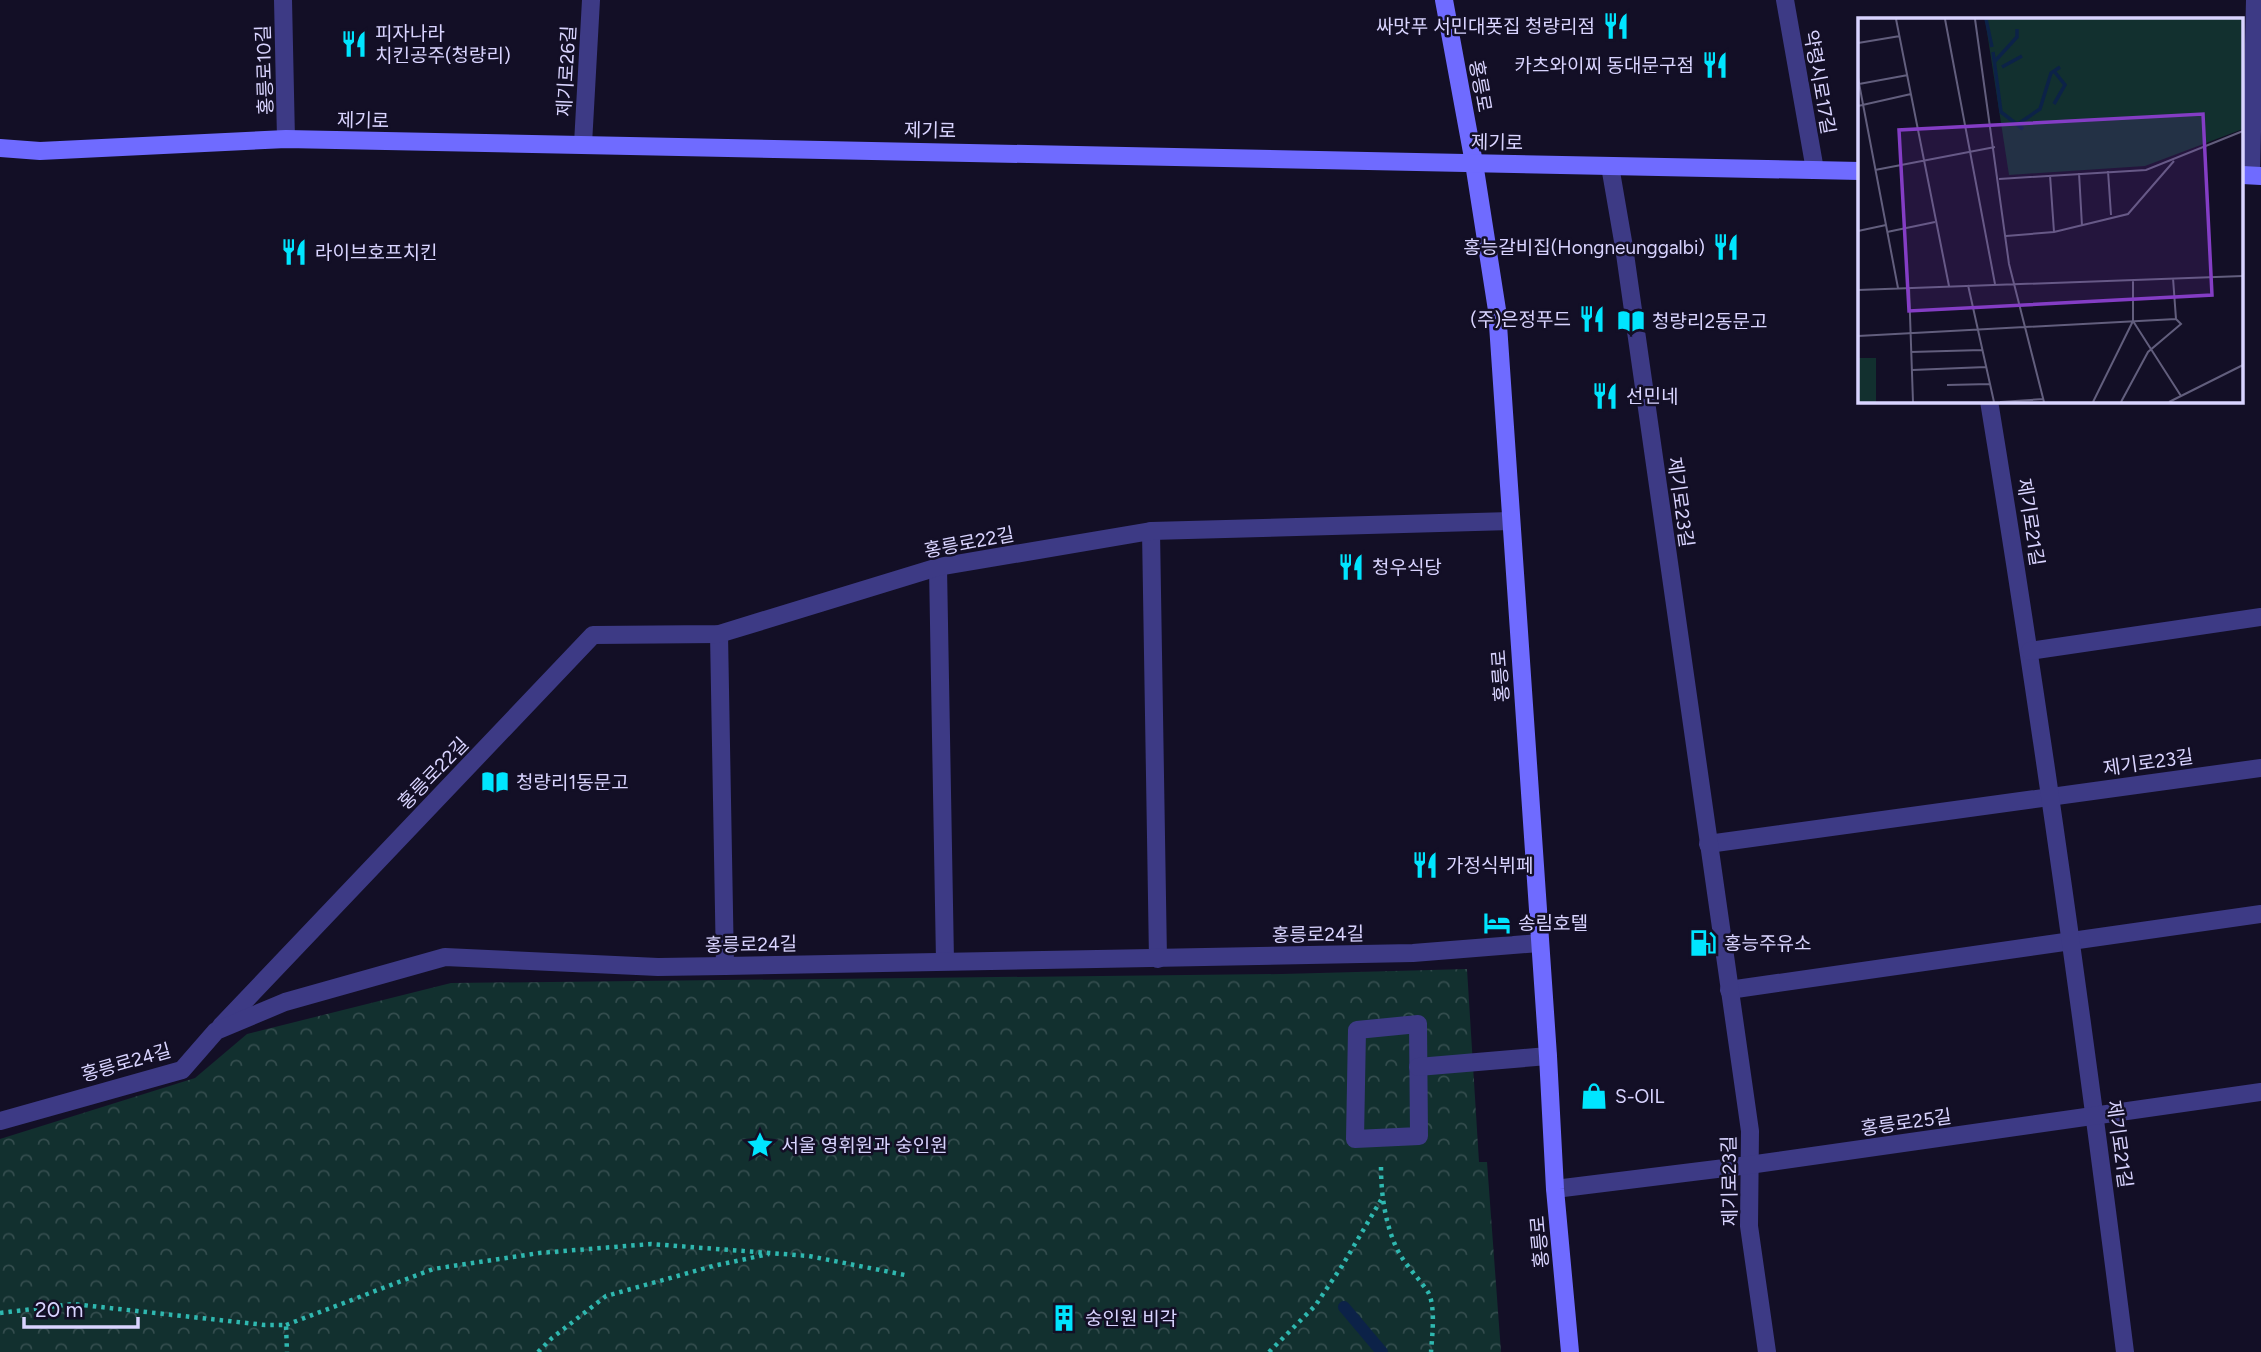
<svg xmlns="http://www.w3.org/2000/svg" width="2261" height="1352" font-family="Figtree,'Noto Sans KR',sans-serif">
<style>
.park{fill:url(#park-crowns)}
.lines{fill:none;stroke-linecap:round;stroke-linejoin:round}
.stream{stroke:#0c2248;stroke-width:12}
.path{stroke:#2fb8b0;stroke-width:4.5;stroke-dasharray:3.5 5;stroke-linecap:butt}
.lane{stroke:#3d3a85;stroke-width:18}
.street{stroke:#3d3a85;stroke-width:18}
.secondary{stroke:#6f6bff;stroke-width:18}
.labels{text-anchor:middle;stroke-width:5;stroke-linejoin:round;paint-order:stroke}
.poi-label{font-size:19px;fill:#d9d4ff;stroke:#130f26;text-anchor:start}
.street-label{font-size:19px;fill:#d9d4ff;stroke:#130f26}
.inset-river{fill:none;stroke:#0c2248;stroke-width:3.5}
.inset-road{fill:none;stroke:#625e7d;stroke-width:2}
.view{fill:#843dc5;fill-opacity:0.15;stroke:#843dc5;stroke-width:3.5}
.inset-edge{fill:none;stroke:#d9d4ff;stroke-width:3.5}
</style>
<defs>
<pattern id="park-crowns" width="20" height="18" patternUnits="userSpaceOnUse" patternTransform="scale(1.75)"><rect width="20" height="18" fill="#12302f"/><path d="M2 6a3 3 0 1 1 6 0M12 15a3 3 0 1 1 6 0" fill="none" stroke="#344d4e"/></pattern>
</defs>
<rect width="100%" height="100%" fill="#130f26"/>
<polygon class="park" points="1467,969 1479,1162 1487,1162 1501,1352 0,1352 0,1139 195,1078 247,1034 451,983 1282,974"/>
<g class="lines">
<polyline class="stream" points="1344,1307 1382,1352"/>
<g class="path">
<path d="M1381,1167c0,27 4,55 15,80 8,17 22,30 32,45 8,14 4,45 3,60"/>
<polyline points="0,1313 73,1304 265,1325 286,1325 287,1352"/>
<polyline points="286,1325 433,1269 539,1253 651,1244 809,1256 905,1275"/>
<polyline points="538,1352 552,1338 606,1296 713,1266 769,1254"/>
<polyline points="1269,1352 1315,1306 1342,1266 1381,1200"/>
</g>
<g class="lane">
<polyline points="1708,844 2261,768"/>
<polyline points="1729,990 2261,914"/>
<polygon points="1418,1024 1419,1136 1355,1139 1357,1030"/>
<polyline points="1418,1067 1548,1056"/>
</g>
<g class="street">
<polyline points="283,0 286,139"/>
<polyline points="1785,0 1815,170"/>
<polyline points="583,144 591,0"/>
<polyline points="1610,166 1624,247 1750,1131 1749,1226 1767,1352"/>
<polyline points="2251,175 2255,0"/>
<path d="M1989,401c52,316 96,633 136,951"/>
<polyline points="1151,531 1158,959"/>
<polyline points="938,567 945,961"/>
<polyline points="719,634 725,966"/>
<polyline points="2030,651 2261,617"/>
<polyline points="221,1026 593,635 719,634 938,567 1151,531 1511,521"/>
<polyline points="0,1121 182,1070 216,1031 285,1002 445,957 658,967 725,966 1413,953 1539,943"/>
<polyline points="1555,1189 1749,1165 2261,1092"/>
</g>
<g class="secondary">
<polyline points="1444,0 1474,163 1497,310 1548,1056 1555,1189 1570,1352"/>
<polyline points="0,148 40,151 286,139 1860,171"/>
<polyline points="2242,175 2261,176"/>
</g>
</g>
<defs>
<symbol id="restaurant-bare" viewBox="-9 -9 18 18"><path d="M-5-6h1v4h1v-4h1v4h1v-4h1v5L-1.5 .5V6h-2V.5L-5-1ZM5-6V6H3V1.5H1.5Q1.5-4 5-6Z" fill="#00e5ff" stroke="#130f26" stroke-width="2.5" paint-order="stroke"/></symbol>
<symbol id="library-bare" viewBox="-9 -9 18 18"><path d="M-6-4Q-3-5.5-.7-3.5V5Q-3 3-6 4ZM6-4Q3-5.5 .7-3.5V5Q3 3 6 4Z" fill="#00e5ff" stroke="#130f26" stroke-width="2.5" paint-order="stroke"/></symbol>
<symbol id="hotel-bare" viewBox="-9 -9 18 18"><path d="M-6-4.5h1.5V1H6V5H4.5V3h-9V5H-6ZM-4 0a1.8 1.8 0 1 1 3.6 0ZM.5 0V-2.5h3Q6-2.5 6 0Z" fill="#00e5ff" stroke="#130f26" stroke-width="2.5" paint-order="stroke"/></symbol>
<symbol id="fuel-bare" viewBox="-9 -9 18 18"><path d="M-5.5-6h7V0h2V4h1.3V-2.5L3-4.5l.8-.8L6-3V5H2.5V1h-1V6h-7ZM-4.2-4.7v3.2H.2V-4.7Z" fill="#00e5ff" stroke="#130f26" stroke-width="2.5" paint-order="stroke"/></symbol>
<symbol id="shop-bare" viewBox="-9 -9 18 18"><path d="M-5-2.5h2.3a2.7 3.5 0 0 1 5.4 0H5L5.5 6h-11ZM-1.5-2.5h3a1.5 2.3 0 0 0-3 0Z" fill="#00e5ff" stroke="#130f26" stroke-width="2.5" paint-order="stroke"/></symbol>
<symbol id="sight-bare" viewBox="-9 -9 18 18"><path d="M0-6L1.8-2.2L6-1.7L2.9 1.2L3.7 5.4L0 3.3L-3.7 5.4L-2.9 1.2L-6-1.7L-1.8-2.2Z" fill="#00e5ff" stroke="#130f26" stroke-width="2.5" paint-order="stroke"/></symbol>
<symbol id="building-bare" viewBox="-9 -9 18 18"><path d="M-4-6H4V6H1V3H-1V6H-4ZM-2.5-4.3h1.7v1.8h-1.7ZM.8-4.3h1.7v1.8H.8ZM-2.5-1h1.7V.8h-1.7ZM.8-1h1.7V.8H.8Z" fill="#00e5ff" stroke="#130f26" stroke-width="2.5" paint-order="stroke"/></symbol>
</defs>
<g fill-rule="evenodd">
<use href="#restaurant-bare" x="1597" y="7" width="38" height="38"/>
<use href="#restaurant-bare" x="335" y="25" width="38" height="38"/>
<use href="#restaurant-bare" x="1696" y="46" width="38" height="38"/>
<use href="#restaurant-bare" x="1707" y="228" width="38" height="38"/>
<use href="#restaurant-bare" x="275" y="233" width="38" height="38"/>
<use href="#restaurant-bare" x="1573" y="300" width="38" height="38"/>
<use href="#library-bare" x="1612" y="302" width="38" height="38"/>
<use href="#restaurant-bare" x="1586" y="377" width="38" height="38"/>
<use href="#restaurant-bare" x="1332" y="548" width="38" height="38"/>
<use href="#library-bare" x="476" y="763" width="38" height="38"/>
<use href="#restaurant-bare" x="1406" y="846" width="38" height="38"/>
<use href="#hotel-bare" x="1478" y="904" width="38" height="38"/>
<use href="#fuel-bare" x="1684" y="924" width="38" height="38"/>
<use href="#shop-bare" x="1575" y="1077" width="38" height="38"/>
<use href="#sight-bare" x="741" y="1126" width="38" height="38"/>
<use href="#building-bare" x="1045" y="1299" width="38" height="38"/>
</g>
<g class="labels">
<g class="poi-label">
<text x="1595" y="33" text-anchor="end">싸맛푸 서민대폿집 청량리점</text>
<text x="375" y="40">피자나라<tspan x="375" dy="22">치킨공주(청량리)</tspan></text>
<text x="1694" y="72" text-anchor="end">카츠와이찌 동대문구점</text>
<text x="1705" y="254" text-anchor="end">홍능갈비집(Hongneunggalbi)</text>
<text x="315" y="259">라이브호프치킨</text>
<text x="1571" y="326" text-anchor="end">(주)은정푸드</text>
<text x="1652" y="328">청량리2동문고</text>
<text x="1626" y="403">선민네</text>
<text x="1372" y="574">청우식당</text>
<text x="516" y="789">청량리1동문고</text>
<text x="1446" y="872">가정식뷔페</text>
<text x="1518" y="930">송림호텔</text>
<text x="1724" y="950">홍능주유소</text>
<text x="1615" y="1103">S-OIL</text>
<text x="781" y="1152">서울 영휘원과 숭인원</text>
<text x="1085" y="1325">숭인원 비각</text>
</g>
<g class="street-label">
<text transform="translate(264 70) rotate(-92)" y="7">홍릉로10길</text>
<text transform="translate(566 71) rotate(-87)" y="7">제기로26길</text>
<text transform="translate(1820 82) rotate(80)" y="7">약령시로17길</text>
<text transform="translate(1481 86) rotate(80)" y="7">홍릉로</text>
<text transform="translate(363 120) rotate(1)" y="7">제기로</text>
<text transform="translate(930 130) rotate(1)" y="7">제기로</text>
<text transform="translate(1497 142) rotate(1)" y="7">제기로</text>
<text transform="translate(1681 502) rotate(82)" y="7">제기로23길</text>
<text transform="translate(2031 522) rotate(81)" y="7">제기로21길</text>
<text transform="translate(969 542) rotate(-11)" y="7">홍릉로22길</text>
<text transform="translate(1500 676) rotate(-94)" y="7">홍릉로</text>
<text transform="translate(2148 762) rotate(-8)" y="7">제기로23길</text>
<text transform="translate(433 773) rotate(-46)" y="7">홍릉로22길</text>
<text transform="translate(1318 934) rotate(-1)" y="7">홍릉로24길</text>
<text transform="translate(751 944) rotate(-1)" y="7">홍릉로24길</text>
<text transform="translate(126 1062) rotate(-16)" y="7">홍릉로24길</text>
<text transform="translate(1906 1122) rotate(-8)" y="7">홍릉로25길</text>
<text transform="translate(2120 1144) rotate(82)" y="7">제기로21길</text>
<text transform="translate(1729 1181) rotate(-91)" y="7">제기로23길</text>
<text transform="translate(1539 1242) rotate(-95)" y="7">홍릉로</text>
</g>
</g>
<g transform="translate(1858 18)">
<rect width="385" height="385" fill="#130f26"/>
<path d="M127,1h258v110l-98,37 -136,9z" fill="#12302f"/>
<path d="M0,340h18v44h-18z" fill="#12302f"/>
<path class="inset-river" d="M128,1l6,28M135,34l8,60 22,17M137,43l22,-24v-8M144,49l20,-11M196,53l11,14 -11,19M160,106l22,-15 11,-36 9,-6"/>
<path class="inset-road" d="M38,1l53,267M87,1l50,265M117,1l34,245 35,138M0,25l42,-7M0,60l40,210M1,66l49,-9M0,88l53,-12M17,152l120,-23M250,153l3,44M221,155l3,53M192,157l4,57M141,161l147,-9 97,-39M0,213l28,-6M29,214l48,-10M148,218l48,-4 74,-18 46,-53M275,262v41l48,75M110,267l26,117M51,269l4,115M0,272l385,-14M0,318l318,-17M53,334l71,-2M54,352l74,-3M89,367l43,-1M142,384l43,-3M235,384l40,-81M263,384l27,-50 33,-28 -5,-5 -3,-41M311,384l74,-37"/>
<path class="view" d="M345,96l9,181 -303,16 -10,-181z"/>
<rect width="385" height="385" class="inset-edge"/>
</g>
<path d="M24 1317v10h114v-10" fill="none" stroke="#d9d4ff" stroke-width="3.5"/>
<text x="35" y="1317" font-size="21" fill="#d9d4ff" stroke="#130f26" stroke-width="5" paint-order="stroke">20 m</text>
</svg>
